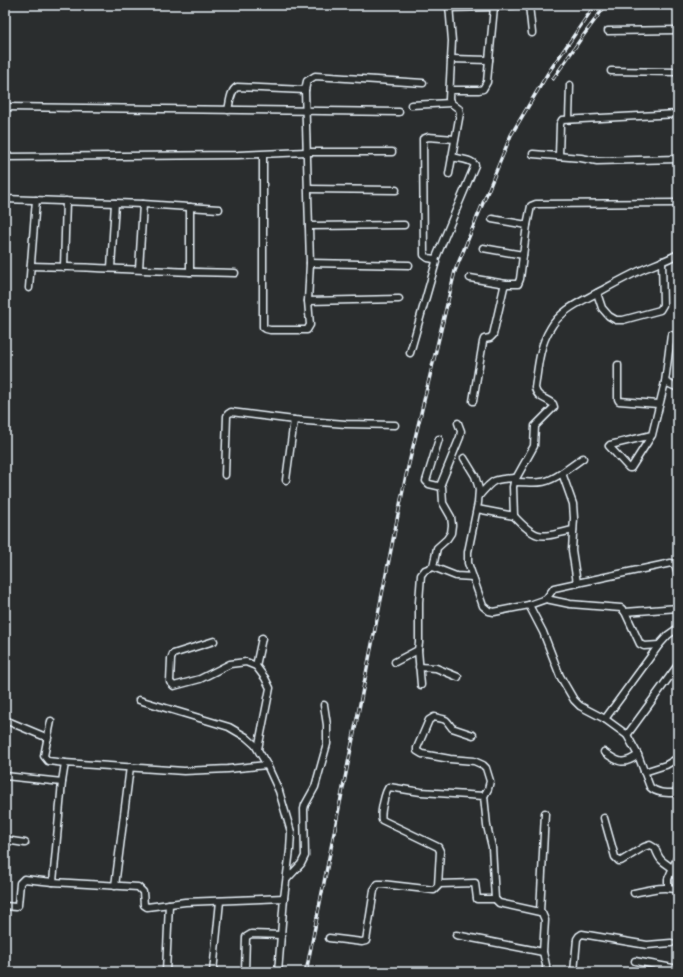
<svg xmlns="http://www.w3.org/2000/svg" width="683" height="977" font-family="Dekko,sans-serif">
<style>
.lines{fill:none;stroke-linecap:round;stroke-linejoin:round}
.street-casing{stroke:#e8f1f8;stroke-width:9}
.street{stroke:#2a2d2e;stroke-width:6}
.rail-casing{stroke:#e8f1f8;stroke-width:3.5}
.rail{stroke:#2a2d2e;stroke-width:2;stroke-dasharray:6;stroke-linecap:butt}
</style>
<rect width="100%" height="100%" fill="#2a2d2e"/>
<filter id="ink" filterUnits="userSpaceOnUse"><feTurbulence type="fractalNoise" baseFrequency=".025" numOctaves="2"/><feDisplacementMap in="SourceGraphic" scale="8" xChannelSelector="R" yChannelSelector="G"/><feConvolveMatrix kernelMatrix="1 2 1 2 8 2 1 2 1" color-interpolation-filters="sRGB"/></filter>
<g filter="url(#ink)">
<g class="lines">
<defs>
<g id="street">
<polyline points="449,5 452,41 449,99 451,103 459,109 460,113 449,174"/>
<polyline points="529,5 532,33"/>
<polyline points="634,6 646,5"/>
<polyline points="449,8 494,7"/>
<polyline points="608,31 678,30"/>
<polyline points="451,59 489,60 494,7 514,5"/>
<polyline points="611,71 678,72"/>
<polyline points="450,90 479,90 483,89 487,82 489,60"/>
<polyline points="411,105 451,103"/>
<polyline points="5,107 399,112"/>
<path d="M228,110c2,-8 2,-19 9,-23l68,3 2,-9 8,-5 108,7"/>
<polyline points="569,119 570,85"/>
<polyline points="533,154 581,158 597,161 678,159"/>
<polyline points="263,155 263,327 266,329 270,330 307,330 310,325 308,301 310,263 305,90"/>
<polyline points="559,156 560,124 562,120 678,114"/>
<polyline points="5,157 238,155 306,152 392,152"/>
<polyline points="309,189 396,190"/>
<polyline points="5,199 143,204 219,209"/>
<polyline points="492,219 527,225"/>
<polyline points="309,226 404,225"/>
<polyline points="483,248 523,255"/>
<path d="M435,260l40,-95c-4,-6 -16,-6 -23,-8"/>
<polyline points="310,263 409,265"/>
<path d="M31,266c68,1 136,6 204,7"/>
<polyline points="64,267 66,201"/>
<polyline points="111,268 115,203"/>
<polyline points="139,269 143,204"/>
<polyline points="190,272 190,207"/>
<polyline points="470,278 506,284"/>
<polyline points="29,288 36,200"/>
<polyline points="597,293 602,308 609,316 616,320 623,320 660,310 663,305 662,261"/>
<polyline points="308,301 399,299"/>
<polyline points="410,353 436,262 434,259 428,258 424,255 423,139 428,137 455,139"/>
<polyline points="618,365 618,399 619,401 658,404"/>
<polyline points="665,382 671,335"/>
<polyline points="473,401 483,342 484,339 490,338 493,335 504,287 506,284 518,284 520,279 527,225 531,206 536,204 678,203"/>
<polyline points="652,435 610,445 609,446 629,468 631,468 652,435 665,382 678,388"/>
<polyline points="439,439 426,481 429,484 442,487 443,503 451,517 452,525 451,533 447,539 437,548 433,567 456,576 473,577"/>
<polyline points="464,458 475,476 479,489 478,503 468,552 468,563 483,606 489,611 494,612 529,605 543,632 560,676 574,700 580,706 605,719 627,735 678,665"/>
<polyline points="562,473 583,458"/>
<polyline points="225,475 227,416 228,414 231,412 294,420 346,424 395,425"/>
<polyline points="286,480 294,420"/>
<path d="M514,482c22,0 29,4 48,-9l11,31 1,14 -2,32 5,33 -23,5 -8,11 -17,6"/>
<polyline points="440,486 460,437 461,431 458,423"/>
<path d="M479,496c14,-17 15,-17 36,-18"/>
<path d="M477,509l37,7 -1,-29 1,-5 20,-36 1,-20 19,-19 -1,-3c-7,-6 -16,-6 -18,-16 3,-20 4,-41 15,-59 10,-18 28,-26 45,-35 15,-8 29,-16 44,-23 13,-6 27,-10 39,-17"/>
<path d="M514,516c24,26 27,21 59,14"/>
<polyline points="577,583 671,563 675,565 678,575"/>
<polyline points="546,599 570,604 621,608 625,612 640,644 644,646 659,645"/>
<polyline points="625,612 678,608"/>
<polyline points="214,641 173,654 171,659 170,682 174,686 200,679 230,664 246,662 256,666 265,678 270,688 258,749"/>
<polyline points="418,650 421,685"/>
<polyline points="395,662 418,650 419,643 419,602 421,575 425,570 433,567"/>
<polyline points="256,666 262,638"/>
<polyline points="419,667 436,668 458,677"/>
<polyline points="139,700 229,727 246,737 255,745 267,765 279,791 291,832 290,850 284,898 278,972"/>
<polyline points="605,719 659,645 668,635 678,628"/>
<polyline points="5,720 48,738"/>
<polyline points="51,721 44,756 48,761 65,763"/>
<path d="M473,735l-21,-7c-7,-10 -5,-8 -18,-11l-5,3 -12,28v3l5,3 28,5 24,2 9,4 3,3 4,13 -2,8 -4,7"/>
<path d="M627,735l11,20 12,32c7,7 18,6 28,6"/>
<path d="M604,752c14,10 19,14 34,3"/>
<polyline points="267,765 228,769 184,771 65,763 62,782 53,882 138,887 143,892 144,905 147,907 185,902 284,898"/>
<polyline points="644,772 666,765 678,758"/>
<polyline points="5,776 62,782"/>
<polyline points="545,813 540,912 542,913 545,920 543,952 546,965 546,972"/>
<path d="M604,818l11,39 4,4h2l23,-14 6,-2 5,3c5,13 6,12 17,20"/>
<polyline points="5,840 25,843"/>
<polyline points="287,879 301,864 305,856 304,809 305,805 315,787 327,744 327,725 324,705"/>
<polyline points="439,884 475,883 477,899 495,899"/>
<polyline points="115,886 130,767"/>
<polyline points="668,887 668,879 678,856"/>
<path d="M634,893c14,-3 30,-8 44,-3"/>
<polyline points="5,906 16,907 18,905 20,883 24,879 53,882"/>
<polyline points="456,935 543,952"/>
<path d="M329,938l33,4 4,-1 8,-51 4,-6h4l52,6 4,-4 2,-35 -2,-4 -56,-27c-2,-6 3,-29 7,-33l32,5 63,4 3,30 5,21 3,52 4,4 41,9"/>
<polyline points="635,961 678,969"/>
<polyline points="166,972 169,904"/>
<polyline points="213,972 220,901"/>
<polyline points="245,972 246,937 251,934 282,935"/>
<polyline points="574,972 577,939 579,936 582,934 647,945 671,943"/>
</g>
</defs>
<use href="#street" class="street-casing"/>
<use href="#street" class="street"/>
<defs>
<g id="rail">
<polyline points="553,79 580,40 606,5"/>
<polyline points="306,972 405,480 455,271 511,135 548,73 595,5"/>
</g>
</defs>
<use href="#rail" class="rail-casing"/>
<use href="#rail" class="rail"/>
</g>
</g>
<rect width="683" height="977" fill="none" stroke="#2a2d2e" stroke-width="20"/>
<rect x="10" y="10" width="663" height="957" fill="none" stroke="#e8f1f8" stroke-width="1.5" filter="url(#ink)"/>
</svg>
